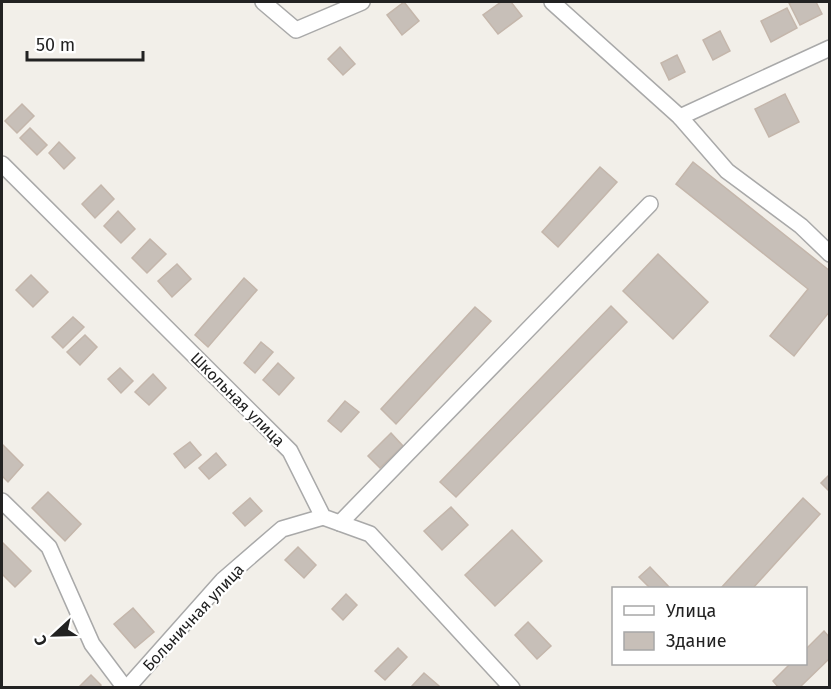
<svg xmlns="http://www.w3.org/2000/svg" width="831" height="689" font-family="'Fira Sans',sans-serif">
<style>
.building{fill:#c7bfb8;stroke:#c4b6ab;stroke-width:1.5}
.lines{fill:none;stroke-linecap:round;stroke-linejoin:round}
.minor-casing{stroke:#a9a9a9;stroke-width:18}
.minor{stroke:#fff;stroke-width:15}
.labels{text-anchor:middle;stroke-width:4.5;stroke-linejoin:round;paint-order:stroke}
.street-label{font-size:16px;fill:#222;stroke:#fff}
</style>
<rect width="100%" height="100%" fill="#f2efe9"/>
<g class="building">
<polygon points="404,2 419,21 402,35 387,15"/>
<polygon points="501,2 511,2 522,16 498,34 483,15"/>
<polygon points="792,2 816,2 822,14 800,25 789,3"/>
<polygon points="787,8 797,28 771,42 761,21"/>
<polygon points="720,31 730,51 713,60 703,40"/>
<polygon points="340,47 355,64 343,75 328,59"/>
<polygon points="677,55 685,72 669,80 661,63"/>
<polygon points="785,94 799,122 769,137 755,109"/>
<polygon points="22,104 34,116 17,133 5,121"/>
<polygon points="30,128 47,145 37,155 20,138"/>
<polygon points="59,142 75,158 64,169 49,153"/>
<polygon points="693,162 830,271 830,311 794,356 770,336 808,289 676,184"/>
<polygon points="600,167 617,182 558,247 542,232"/>
<polygon points="101,185 114,199 95,218 82,204"/>
<polygon points="118,211 135,229 121,243 104,226"/>
<polygon points="150,239 166,254 147,273 132,258"/>
<polygon points="658,254 708,302 673,339 623,291"/>
<polygon points="177,264 191,279 172,297 158,281"/>
<polygon points="31,275 48,292 33,307 16,290"/>
<polygon points="244,278 257,290 208,347 195,335"/>
<polygon points="611,306 627,322 456,497 440,482"/>
<polygon points="475,307 491,321 396,424 381,409"/>
<polygon points="73,317 84,327 63,348 52,337"/>
<polygon points="85,335 97,347 80,365 67,352"/>
<polygon points="261,342 273,352 255,373 244,363"/>
<polygon points="278,363 294,378 279,395 263,380"/>
<polygon points="120,368 133,381 121,393 108,379"/>
<polygon points="153,374 166,388 149,405 135,392"/>
<polygon points="345,401 359,412 341,432 328,421"/>
<polygon points="391,433 403,446 380,468 368,456"/>
<polygon points="190,442 201,455 185,468 174,454"/>
<polygon points="2,444 23,465 8,482 2,476"/>
<polygon points="216,453 226,465 209,479 199,468"/>
<polygon points="830,474 830,492 821,483"/>
<polygon points="48,492 81,524 65,541 32,508"/>
<polygon points="250,498 262,511 245,526 233,513"/>
<polygon points="803,498 820,514 753,588 721,588"/>
<polygon points="451,507 468,525 442,550 424,531"/>
<polygon points="512,530 542,561 495,606 465,575"/>
<polygon points="2,542 31,571 15,587 2,574"/>
<polygon points="298,547 316,565 304,578 285,560"/>
<polygon points="650,567 670,588 650,588 639,577"/>
<polygon points="346,594 357,605 343,620 332,609"/>
<polygon points="133,608 154,632 135,648 114,624"/>
<polygon points="528,622 551,646 537,659 515,635"/>
<polygon points="824,631 830,638 830,658 799,688 779,688 773,681 790,664 806,664 806,649"/>
<polygon points="398,648 407,657 385,680 375,671"/>
<polygon points="424,673 439,686 438,688 411,687"/>
<polygon points="91,675 101,685 99,688 78,688"/>
</g>
<g class="lines">
<defs>
<g id="minor">
<polyline points="263,2 296,30 362,2"/>
<polyline points="552,2 680,117 727,171 801,226 830,254"/>
<polyline points="680,117 830,48"/>
<polyline points="2,164 290,451 323,517 370,534 512,688"/>
<polyline points="2,501 49,547 92,644 125,688"/>
<polyline points="340,523 650,204"/>
<polyline points="127,688 223,580 282,529 323,517"/>
</g>
</defs>
<use href="#minor" class="minor-casing"/>
<use href="#minor" class="minor"/>
</g>
<g class="labels">
<g class="street-label">
<text transform="translate(238 399) rotate(45)" y="6">Школьная улица</text>
<text transform="translate(193 617) rotate(-47)" y="6">Больничная улица</text>
</g>
</g>
<rect width="831" height="689" fill="none" stroke="#222222" stroke-width="6"/>
<rect x="612" y="587" width="195" height="78" fill="#ffffff" stroke="#a7a7a7" stroke-width="1.5"/>
<rect x="624" y="606" width="30" height="9" fill="#ffffff" stroke="#a7a7a7" stroke-width="1.5"/>
<text x="666" y="617" font-size="18" fill="#222222">Улица</text>
<rect x="624" y="632" width="30" height="18" fill="#c7bfb8" stroke="#a7a7a7" stroke-width="1.5"/>
<text x="666" y="647" font-size="18" fill="#222222">Здание</text>
<g transform="translate(54 635) rotate(248)" stroke="#ffffff" stroke-width="4.5" paint-order="stroke">
<path d="M0-4.5L10 22L0 15L-10 22Z" fill="#222222"/>
<text y="-9" font-size="16" font-weight="bold" text-anchor="middle" fill="#222222">С</text>
</g>
<path d="M27 51v9h116v-9" fill="none" stroke="#222222" stroke-width="3"/>
<text x="36" y="51" font-size="18" fill="#222222" stroke="#ffffff" stroke-width="4.5" paint-order="stroke">50 m</text>
</svg>
